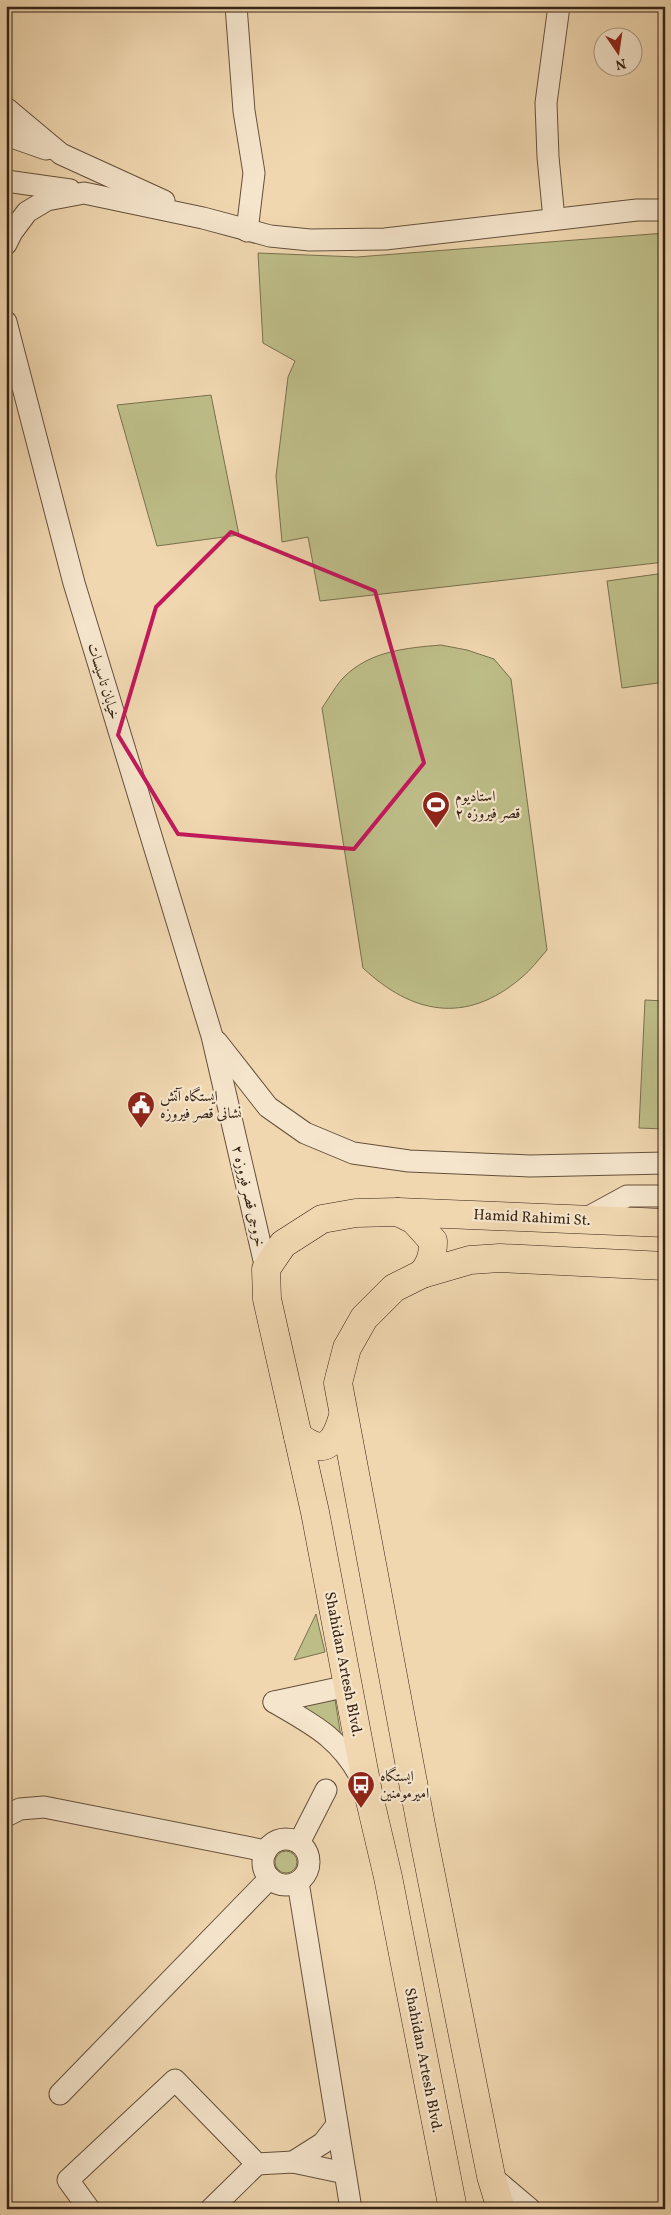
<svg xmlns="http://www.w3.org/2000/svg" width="671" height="2215" font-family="Vollkorn,Amiri,serif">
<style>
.green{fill:#bdbd88;stroke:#7a704e}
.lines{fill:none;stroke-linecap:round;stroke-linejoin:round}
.minor-casing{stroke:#64503b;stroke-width:23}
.major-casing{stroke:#362314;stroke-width:29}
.minor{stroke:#f5e5cc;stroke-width:21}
.major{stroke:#f0d7b0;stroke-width:28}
.marked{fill:none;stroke:#c2185b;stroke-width:4;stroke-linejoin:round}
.labels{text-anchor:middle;stroke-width:4.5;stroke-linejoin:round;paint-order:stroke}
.street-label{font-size:15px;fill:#362314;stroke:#f5e5cc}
.poi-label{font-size:15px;fill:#362314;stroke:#f5e5cc;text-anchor:start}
</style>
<rect width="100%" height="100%" fill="#f0d7b0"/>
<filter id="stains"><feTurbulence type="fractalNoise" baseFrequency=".004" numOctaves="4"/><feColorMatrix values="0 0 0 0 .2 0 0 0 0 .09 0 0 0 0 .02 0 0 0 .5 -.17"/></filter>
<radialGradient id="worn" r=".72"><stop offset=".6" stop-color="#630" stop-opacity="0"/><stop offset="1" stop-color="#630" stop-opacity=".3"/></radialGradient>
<g class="green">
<polygon points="665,233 665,562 320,601 308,537 282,542 276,476 288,377 295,361 263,343 258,253 357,257"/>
<polygon points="211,395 239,535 157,546 117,405"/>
<polygon points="665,573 665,682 622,688 607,581"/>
<path d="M441,645l26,5 27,9 17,20 36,271c-8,9 -16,20 -26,28 -55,47 -109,36 -158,-10l-41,-260c7,-10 14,-23 22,-31 26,-26 62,-29 97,-32z"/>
<polygon points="645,1000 665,1001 665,1129 639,1128"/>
<polygon points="316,1614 325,1652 294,1660"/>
<polygon points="334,1693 341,1737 296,1701"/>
<circle cx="286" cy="1862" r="11"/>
</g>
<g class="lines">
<defs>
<g id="minor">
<polyline points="236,6 244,111 254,173 247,231"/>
<polyline points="6,108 61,154 164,201"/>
<polyline points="6,135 46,149"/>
<polyline points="6,181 70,190"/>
<polyline points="554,219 548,157 546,103 559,6"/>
<polyline points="6,244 12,232 27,212 47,200 84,193 203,218 270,236 310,240 385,239 637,210 665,210"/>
<polyline points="6,322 74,583 212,1036 266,1269"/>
<polyline points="217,1042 268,1107 305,1133 353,1153 409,1161 530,1166 665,1163"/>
<polyline points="583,1220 627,1196 665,1196"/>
<path d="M274,1702c38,22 67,36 88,78"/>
<polyline points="274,1702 348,1686"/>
<polyline points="6,1816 20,1809 44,1807 266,1851"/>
<circle cx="286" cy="1862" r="23"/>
<polyline points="299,1843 326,1790"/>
<polyline points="298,1882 351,2209"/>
<polyline points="60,2094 270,1878"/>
<polyline points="293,2162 323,2143 337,2125"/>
<polyline points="491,2176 530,2209"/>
<polyline points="89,2209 68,2180 175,2080 257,2164 293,2162 345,2173"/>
<polyline points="211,2209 257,2164"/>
</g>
<g id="major">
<path d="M398,1212l16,8 19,21c0,14 -2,22 -11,33"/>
<path d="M298,1436c26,21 37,8 45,-20"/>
<polyline points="453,2209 388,1877 368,1792 315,1512 267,1299 266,1269 283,1244 322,1219 356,1213 398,1212 665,1223"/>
<polyline points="501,2209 491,2176 421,1825 338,1383 347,1348 364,1318 394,1288 422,1274 470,1260 500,1258 665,1266"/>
</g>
</defs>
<use href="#minor" class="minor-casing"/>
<use href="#major" class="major-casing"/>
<use href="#minor" class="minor"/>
<use href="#major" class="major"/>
</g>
<path class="marked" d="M231,532l144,59 49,172 -70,86 -176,-15 -60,-99 38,-128z"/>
<defs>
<symbol id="stadium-pin" viewBox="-11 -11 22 30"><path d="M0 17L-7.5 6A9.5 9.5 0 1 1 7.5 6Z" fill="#8f2418" stroke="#f5e5cc"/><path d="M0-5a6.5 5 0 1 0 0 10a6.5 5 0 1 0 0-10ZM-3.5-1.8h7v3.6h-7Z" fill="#fff"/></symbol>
<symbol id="civic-pin" viewBox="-11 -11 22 30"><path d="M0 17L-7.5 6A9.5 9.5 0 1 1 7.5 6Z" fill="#8f2418" stroke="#f5e5cc"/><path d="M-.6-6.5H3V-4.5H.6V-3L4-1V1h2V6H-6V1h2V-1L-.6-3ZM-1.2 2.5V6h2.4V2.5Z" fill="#fff"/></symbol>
<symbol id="bus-pin" viewBox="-11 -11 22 30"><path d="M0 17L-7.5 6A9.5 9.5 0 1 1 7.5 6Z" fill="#8f2418" stroke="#f5e5cc"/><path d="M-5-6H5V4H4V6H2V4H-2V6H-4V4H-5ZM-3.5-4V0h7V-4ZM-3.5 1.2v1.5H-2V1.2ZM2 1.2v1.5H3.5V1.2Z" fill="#fff"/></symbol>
</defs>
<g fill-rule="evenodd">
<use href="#stadium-pin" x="420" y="789" width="32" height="43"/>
<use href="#civic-pin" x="125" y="1089" width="32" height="43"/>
<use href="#bus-pin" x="345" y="1769" width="32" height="43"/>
</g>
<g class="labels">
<g class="street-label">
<text transform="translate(104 681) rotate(73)" y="5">خیابان تاسیسات</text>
<text transform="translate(249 1196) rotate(77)" y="5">خروجی قصر فیروزه ۲</text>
<text transform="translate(532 1217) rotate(3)" y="5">Hamid Rahimi St.</text>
<text transform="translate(344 1664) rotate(79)" y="5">Shahidan Artesh Blvd.</text>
<text transform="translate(424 2060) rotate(79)" y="5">Shahidan Artesh Blvd.</text>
</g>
<g class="poi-label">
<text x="455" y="801">استادیوم<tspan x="455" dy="17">قصر فیروزه ۲</tspan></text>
<text x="160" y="1101">ایستگاه آتش<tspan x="160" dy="17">نشانی قصر فیروزه</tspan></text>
<text x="380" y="1781">ایستگاه<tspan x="380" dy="17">امیرمومنین</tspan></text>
</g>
</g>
<rect width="671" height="2215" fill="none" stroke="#f0d7b0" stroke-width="25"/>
<rect x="8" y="8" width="656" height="2200" fill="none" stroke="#362314" stroke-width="2.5"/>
<rect x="12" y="12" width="646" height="2190" fill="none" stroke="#362314"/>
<g transform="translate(618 52) rotate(167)"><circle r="24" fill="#f5e5cc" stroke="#a99782"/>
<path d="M0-4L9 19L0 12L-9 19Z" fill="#8f2418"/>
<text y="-8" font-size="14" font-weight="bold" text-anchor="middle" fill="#362314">N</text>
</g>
<rect width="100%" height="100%" filter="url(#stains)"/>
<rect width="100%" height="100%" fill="url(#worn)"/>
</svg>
